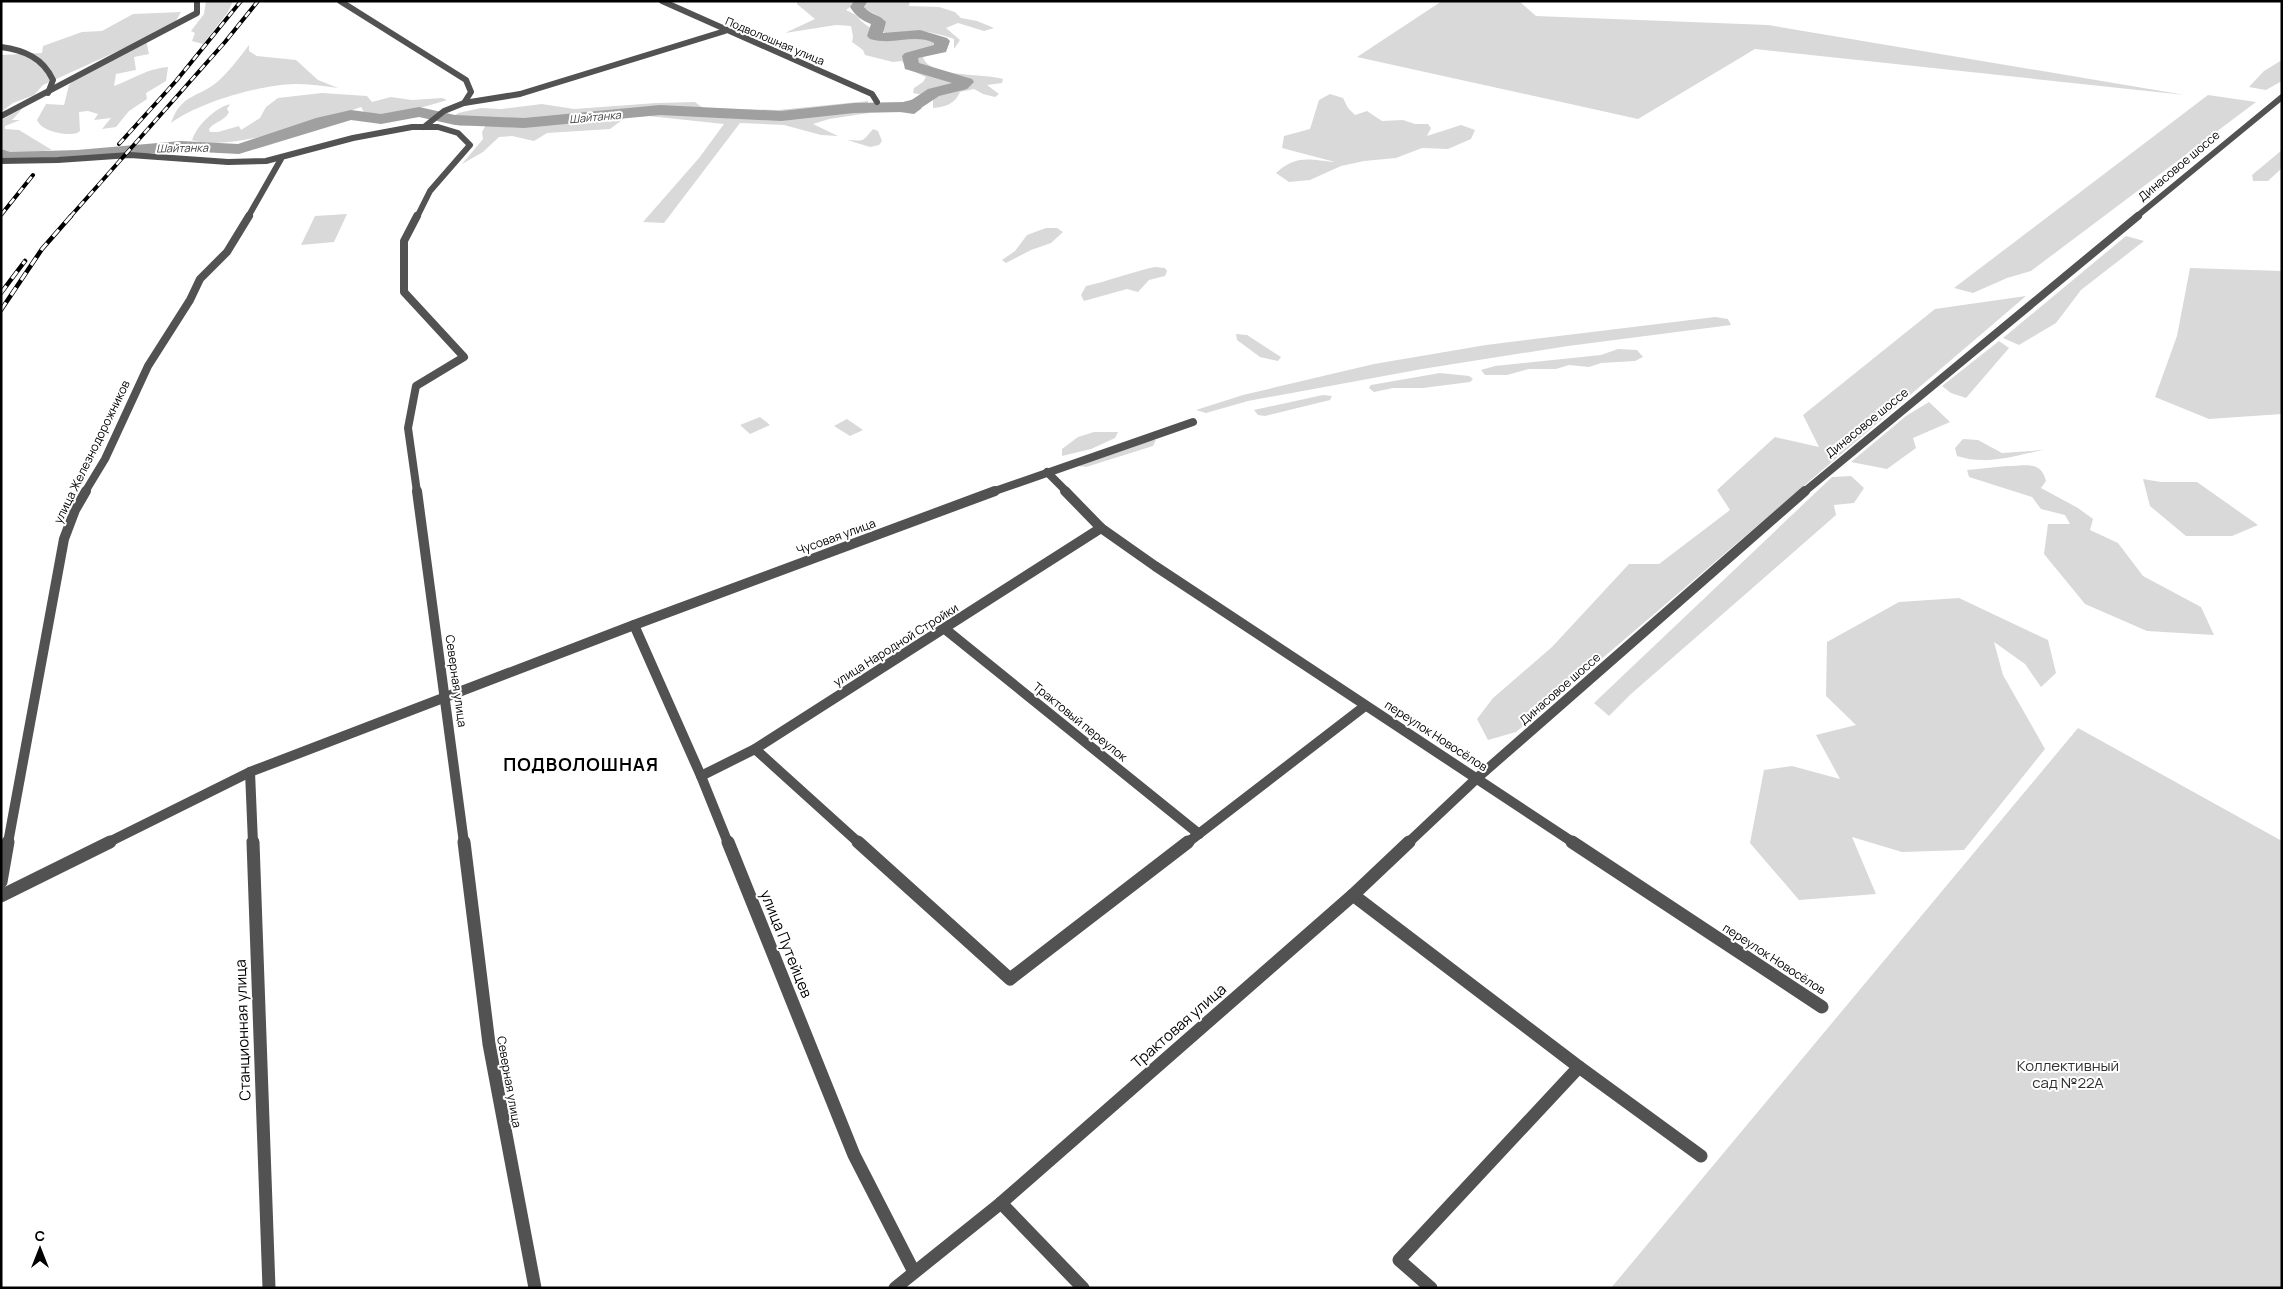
<svg xmlns="http://www.w3.org/2000/svg" width="2283" height="1289" font-family="Manrope,sans-serif">
<style>
.green{fill:#d9d9d9}
.water{fill:#a0a0a0}
.lines{fill:none;stroke-linecap:round;stroke-linejoin:round}
.river{fill:#a0a0a0;fill-rule:evenodd}
.minor-far3{stroke:#525252;stroke-width:6}
.minor-far2{stroke:#525252;stroke-width:8}
.minor-far1{stroke:#525252;stroke-width:10}
.minor{stroke:#525252;stroke-width:13}
.tertiary-far3{stroke:#525252;stroke-width:6}
.tertiary-far2{stroke:#525252;stroke-width:8}
.tertiary-far1{stroke:#525252;stroke-width:10}
.tertiary{stroke:#525252;stroke-width:13}
.rail-far1-casing{stroke:#000;stroke-width:4}
.rail-casing{stroke:#000;stroke-width:4.5}
.rail-far1{stroke:#fff;stroke-width:2.5;stroke-dasharray:7;stroke-linecap:butt}
.rail{stroke:#fff;stroke-width:3;stroke-dasharray:9;stroke-linecap:butt}
.labels{text-anchor:middle;stroke-width:4;stroke-linejoin:round;paint-order:stroke}
.far-street-label{font-size:11px;fill:#000;stroke:#fff}
.far-water-label{font-size:11px;font-style:italic;fill:#414141;stroke:#fff}
.street-label{font-size:12px;fill:#000;stroke:#fff}
.near-street-label{font-size:15px;fill:#000;stroke:#fff}
.near-park-label{font-size:15px;fill:#303030;stroke:#fff}
.district-label{font-size:18px;font-weight:bold;letter-spacing:1px;fill:#000;stroke:#fff}
</style>
<rect width="100%" height="100%" fill="#fff"/>
<g class="green">
<polygon points="206,1 233,1 228,12 203,44 192,41 195,33 191,31 204,14"/>
<path d="M797,1h60l-11,9 10,5 5,6 20,15 6,2 18,-5h25l9,3 10,7 -2,4 -24,10c6,21 61,16 80,22l-1,4 -15,2 12,9 -4,3 -12,-3 -9,-5 -14,3c-5,12 -15,15 -27,16v-11l-20,-4 1,-5 9,-6 3,-5 -18,-8 -6,-8 -9,1 -28,-7 -2,-5 -11,-8 1,-5 -2,-11 -15,-1 -51,8 30,-14 -18,-15z"/>
<path d="M868,1h42l-1,5 30,1 16,5 6,6 16,3 17,7 -10,3 -26,-8 -12,5 14,12 -6,9v-10c-26,-9 -41,-10 -67,-2l-5,-8 3,-9 -21,-12z"/>
<polygon points="1442,1 1519,1 1536,16 1768,25 2185,95 1755,49 1638,119 1357,57"/>
<polygon points="181,12 173,26 43,85 34,95 13,103 1,112 1,55 42,53 43,46 82,32 102,31 133,14"/>
<path d="M146,40l3,14 -15,3 2,13 -20,4 -2,12c22,-8 29,-16 54,-19l-2,14 -20,12 1,6 -18,12 -13,16 -14,2 9,-11 -17,2 4,-6 -10,-3 -9,1 1,19 -3,2c-11,3 -35,-1 -40,-13l9,-16 18,1 5,-20 10,-9z"/>
<path d="M249,45v6l8,5 39,4 22,20 20,8c-14,-2 -29,-4 -43,-4 -36,1 -95,18 -124,39 10,-29 26,-25 45,-40 13,-11 23,-25 33,-38z"/>
<polygon points="2282,60 2282,81 2266,90 2249,87 2264,71"/>
<path d="M322,93l45,3 5,6 19,-5 21,3 30,-2 5,2c-23,7 -57,18 -81,15l-5,-8c-35,13 -134,46 -169,33 5,-15 23,-32 38,-36l-3,5 2,3c-4,9 -14,9 -20,17l1,3h8l21,-6 2,4 19,-12 6,-11 12,-9z"/>
<path d="M1330,94l13,4 5,10 7,7 12,-4 15,10 21,-1 12,4h13l3,4 -4,8 34,-11 14,5 -4,9 -23,10 -26,-1 -26,10 -32,3 -23,5 -31,14 -21,2 -13,-9c21,-19 33,-13 59,-11l-53,-14 2,-12 26,-7 9,-29z"/>
<polygon points="2208,95 2256,102 2031,271 2007,278 1973,293 1954,288"/>
<polygon points="868,101 869,113 829,119 813,124 838,136 821,135 784,125 740,123 664,223 643,222 699,158 724,124 648,116 626,117 610,129 547,133 534,141 512,136 499,137 483,152 462,164 483,139 482,132 486,125 460,126 446,122 458,113 481,108 501,109 542,104 574,109 656,103 695,102 703,108 778,110"/>
<polygon points="23,108 12,120 20,120 5,126 5,129 19,130 52,150 1,155 1,120"/>
<path d="M873,129l5,2 4,10 -3,4 -9,2 -23,-7c18,1 15,2 26,-11z"/>
<polygon points="2282,150 2282,168 2268,181 2253,181 2252,175"/>
<polygon points="347,214 334,242 301,245 315,216"/>
<polygon points="1046,228 1057,228 1063,232 1051,243 1031,250 1006,263 1002,260 1015,251 1027,235"/>
<polygon points="2126,236 2144,241 2081,290 2056,323 2019,345 2003,338"/>
<path d="M1155,267l10,1 2,3 -2,5 -16,4 -11,12 -11,-3 -43,12 -3,-6 5,-9c23,-5 45,-14 69,-19z"/>
<polygon points="2190,268 2282,271 2282,414 2209,419 2155,397 2177,336"/>
<polygon points="2026,296 1516,732 1488,740 1477,719 1493,698 1552,647 1629,564 1659,564 1730,510 1717,490 1775,437 1819,447 1803,415 1935,309"/>
<polygon points="1715,317 1728,319 1731,325 1568,346 1422,369 1248,401 1206,413 1196,410 1243,395 1374,364 1486,345"/>
<polygon points="1236,334 1247,335 1281,357 1278,361 1260,357 1237,340"/>
<polygon points="1999,341 2009,348 1966,398 1951,393 1942,386"/>
<polygon points="1618,349 1637,350 1643,357 1635,361 1601,363 1589,367 1569,365 1556,369 1529,369 1507,375 1485,375 1481,370 1495,366 1601,355"/>
<polygon points="1440,373 1469,376 1473,379 1470,382 1423,388 1393,388 1374,392 1369,388 1371,385"/>
<polygon points="1323,395 1332,396 1330,400 1265,416 1258,415 1254,410"/>
<polygon points="1929,402 1950,422 1913,438 1916,448 1887,469 1851,462 1906,416"/>
<polygon points="760,417 770,425 750,434 740,425"/>
<polygon points="847,419 863,430 850,436 834,426"/>
<polygon points="1094,432 1118,432 1115,438 1091,449 1062,456 1062,449 1078,437"/>
<polygon points="1151,439 1156,440 1153,446 1086,467 1078,466"/>
<path d="M1963,439l15,1 24,13 42,-3c-29,5 -57,16 -87,6l-2,-8z"/>
<path d="M2007,466c18,0 34,-6 39,15l-5,7 37,20 15,11 -3,11 28,13 25,33 58,31 13,28 -67,-4 -62,-27 -41,-50 4,-30h22l-5,-9 -24,-6 -9,-12 -63,-20 -2,-7z"/>
<polygon points="1851,476 1864,488 1854,503 1834,505 1836,515 1631,694 1609,716 1594,703 1832,477"/>
<polygon points="2143,479 2161,482 2197,482 2258,525 2232,536 2186,536 2150,506"/>
<polygon points="1959,598 2048,640 2056,673 2041,687 2025,664 1994,642 2003,675 2045,749 1964,850 1902,852 1852,837 1876,894 1799,900 1750,843 1764,770 1792,766 1840,779 1816,735 1856,725 1826,696 1827,642 1899,602"/>
<polygon points="2078,728 2282,841 2282,1288 1611,1288"/>
</g>
<polygon class="water" points="930,95 916,108 922,108 914,114 879,109 880,106 888,106"/>
<g class="lines">
<path class="river" d="M854,1h14l-4,6c7,8 17,8 22,15l-3,11 37,-3 27,8 3,3 -4,11 -28,6 1,5 53,16 2,3 -7,7 -28,7 -18,12 -17,4 -50,1 -73,8 -121,-6 -136,13 -69,-3 -36,-8 -38,7 -30,-4 -112,34 -58,-3 -104,9 -69,2 -7,-2v-11l9,3 67,-2 104,-9 57,3 78,-26 35,-8 30,4 38,-7 36,8 69,3 136,-13 121,6 73,-8 50,-1 6,-1 18,-12 24,-6 -47,-14 -3,-13 3,-3 29,-8v-2c-20,-10 -40,3 -64,-4l-3,-3 4,-12c-10,-4 -15,-8 -21,-17z"/>
<g class="minor-far3">
<polyline points="340,1 466,80 471,92 464,103 520,94 725,31"/>
<polyline points="662,1 872,94 877,102"/>
<path d="M1,47c23,3 42,11 52,33l-5,13"/>
<polyline points="1,116 197,13 197,1"/>
<polyline points="424,127 444,111 464,103"/>
<polyline points="1,161 58,160 130,155 228,162 266,161 353,138 412,127 438,127 458,133 470,145 430,191 417,217"/>
<polyline points="248,217 281,159"/>
</g>
<g class="minor-far2">
<polyline points="1047,472 1067,492"/>
<polyline points="85,492 105,459 148,366 190,300 200,279 227,252 249,216"/>
<polyline points="417,492 408,428 416,386 464,357 404,292 404,241 417,216"/>
<polyline points="992,492 1193,422"/>
</g>
<g class="minor-far1">
<polyline points="417,491 464,843"/>
<polyline points="1065,491 1101,528 1155,566 1574,843"/>
<polyline points="634,625 701,776 728,843"/>
<polyline points="945,629 1199,834"/>
<polyline points="755,749 859,843"/>
<polyline points="250,772 253,843"/>
<polyline points="701,776 755,749 1101,528"/>
<polyline points="8,843 64,539 75,510 86,491"/>
<polyline points="107,843 250,772 634,625 995,491"/>
<polyline points="1187,843 1365,706"/>
</g>
<g class="minor">
<polyline points="253,842 269,1288"/>
<polyline points="464,842 489,1044 535,1288"/>
<polyline points="728,842 854,1155 914,1272"/>
<polyline points="858,842 1010,979 1188,842"/>
<polyline points="1572,842 1822,1007"/>
<polyline points="1,882 8,842"/>
<polyline points="1353,895 1579,1067 1701,1156"/>
<polyline points="1,896 110,842"/>
<polyline points="1001,1203 1083,1288"/>
<polyline points="1431,1288 1399,1260 1579,1067"/>
</g>
<polyline class="tertiary-far3" points="2136,217 2282,97"/>
<polyline class="tertiary-far2" points="1804,492 2138,216"/>
<polyline class="tertiary-far1" points="1408,843 1476,779 1805,491"/>
<polyline class="tertiary" points="895,1288 1001,1203 1353,895 1409,842"/>
<defs>
<g id="rail-far1">
<polyline points="119,144 176,81 241,1"/>
<polyline points="1,215 33,175"/>
<polyline points="70,217 225,42 258,1"/>
</g>
<g id="rail">
<polyline points="1,293 25,261"/>
<polyline points="1,310 42,249 71,216"/>
</g>
</defs>
<use href="#rail-far1" class="rail-far1-casing"/>
<use href="#rail" class="rail-casing"/>
<use href="#rail-far1" class="rail-far1"/>
<use href="#rail" class="rail"/>
</g>
<g class="labels">
<g class="far-street-label">
<text transform="translate(775 41) rotate(23)" y="4">Подволошная улица</text>
</g>
<g class="far-water-label">
<text transform="translate(595 117) rotate(-5)" y="4">Шайтанка</text>
<text transform="translate(182 148) rotate(-1)" y="4">Шайтанка</text>
</g>
<g class="street-label">
<text transform="translate(2179 166) rotate(-40)" y="4">Динасовое шоссе</text>
<text transform="translate(1867 423) rotate(-39)" y="4">Динасовое шоссе</text>
<text transform="translate(92 452) rotate(-64)" y="4">улица Железнодорожников</text>
<text transform="translate(836 537) rotate(-20)" y="4">Чусовая улица</text>
<text transform="translate(896 645) rotate(-32)" y="4">улица Народной Стройки</text>
<text transform="translate(456 681) rotate(82)" y="4">Северная улица</text>
<text transform="translate(1560 689) rotate(-41)" y="4">Динасовое шоссе</text>
<text transform="translate(1080 722) rotate(39)" y="4">Трактовый переулок</text>
<text transform="translate(1436 736) rotate(33)" y="4">переулок Новосёлов</text>
<text transform="translate(1774 959) rotate(33)" y="4">переулок Новосёлов</text>
<text transform="translate(509 1082) rotate(80)" y="4">Северная улица</text>
</g>
<g class="near-street-label">
<text transform="translate(786 944) rotate(68)" y="5">улица Путейцев</text>
<text transform="translate(1179 1026) rotate(-41)" y="5">Трактовая улица</text>
<text transform="translate(243 1030) rotate(-92)" y="5">Станционная улица</text>
</g>
<g class="near-park-label">
<text x="2068" y="1071">Коллективный<tspan x="2068" dy="17">сад №22А</tspan></text>
</g>
<g class="district-label">
<text x="581" y="771">ПОДВОЛОШНАЯ</text>
</g>
</g>
<rect width="2283" height="1289" fill="none" stroke="#000000" stroke-width="5"/>
<g transform="translate(40 1249)" stroke="#ffffff" stroke-width="4" paint-order="stroke">
<path d="M0-4L9 19L0 12L-9 19Z" fill="#000000"/>
<text y="-8" font-size="14" font-weight="bold" text-anchor="middle" fill="#000000">С</text>
</g>
</svg>
